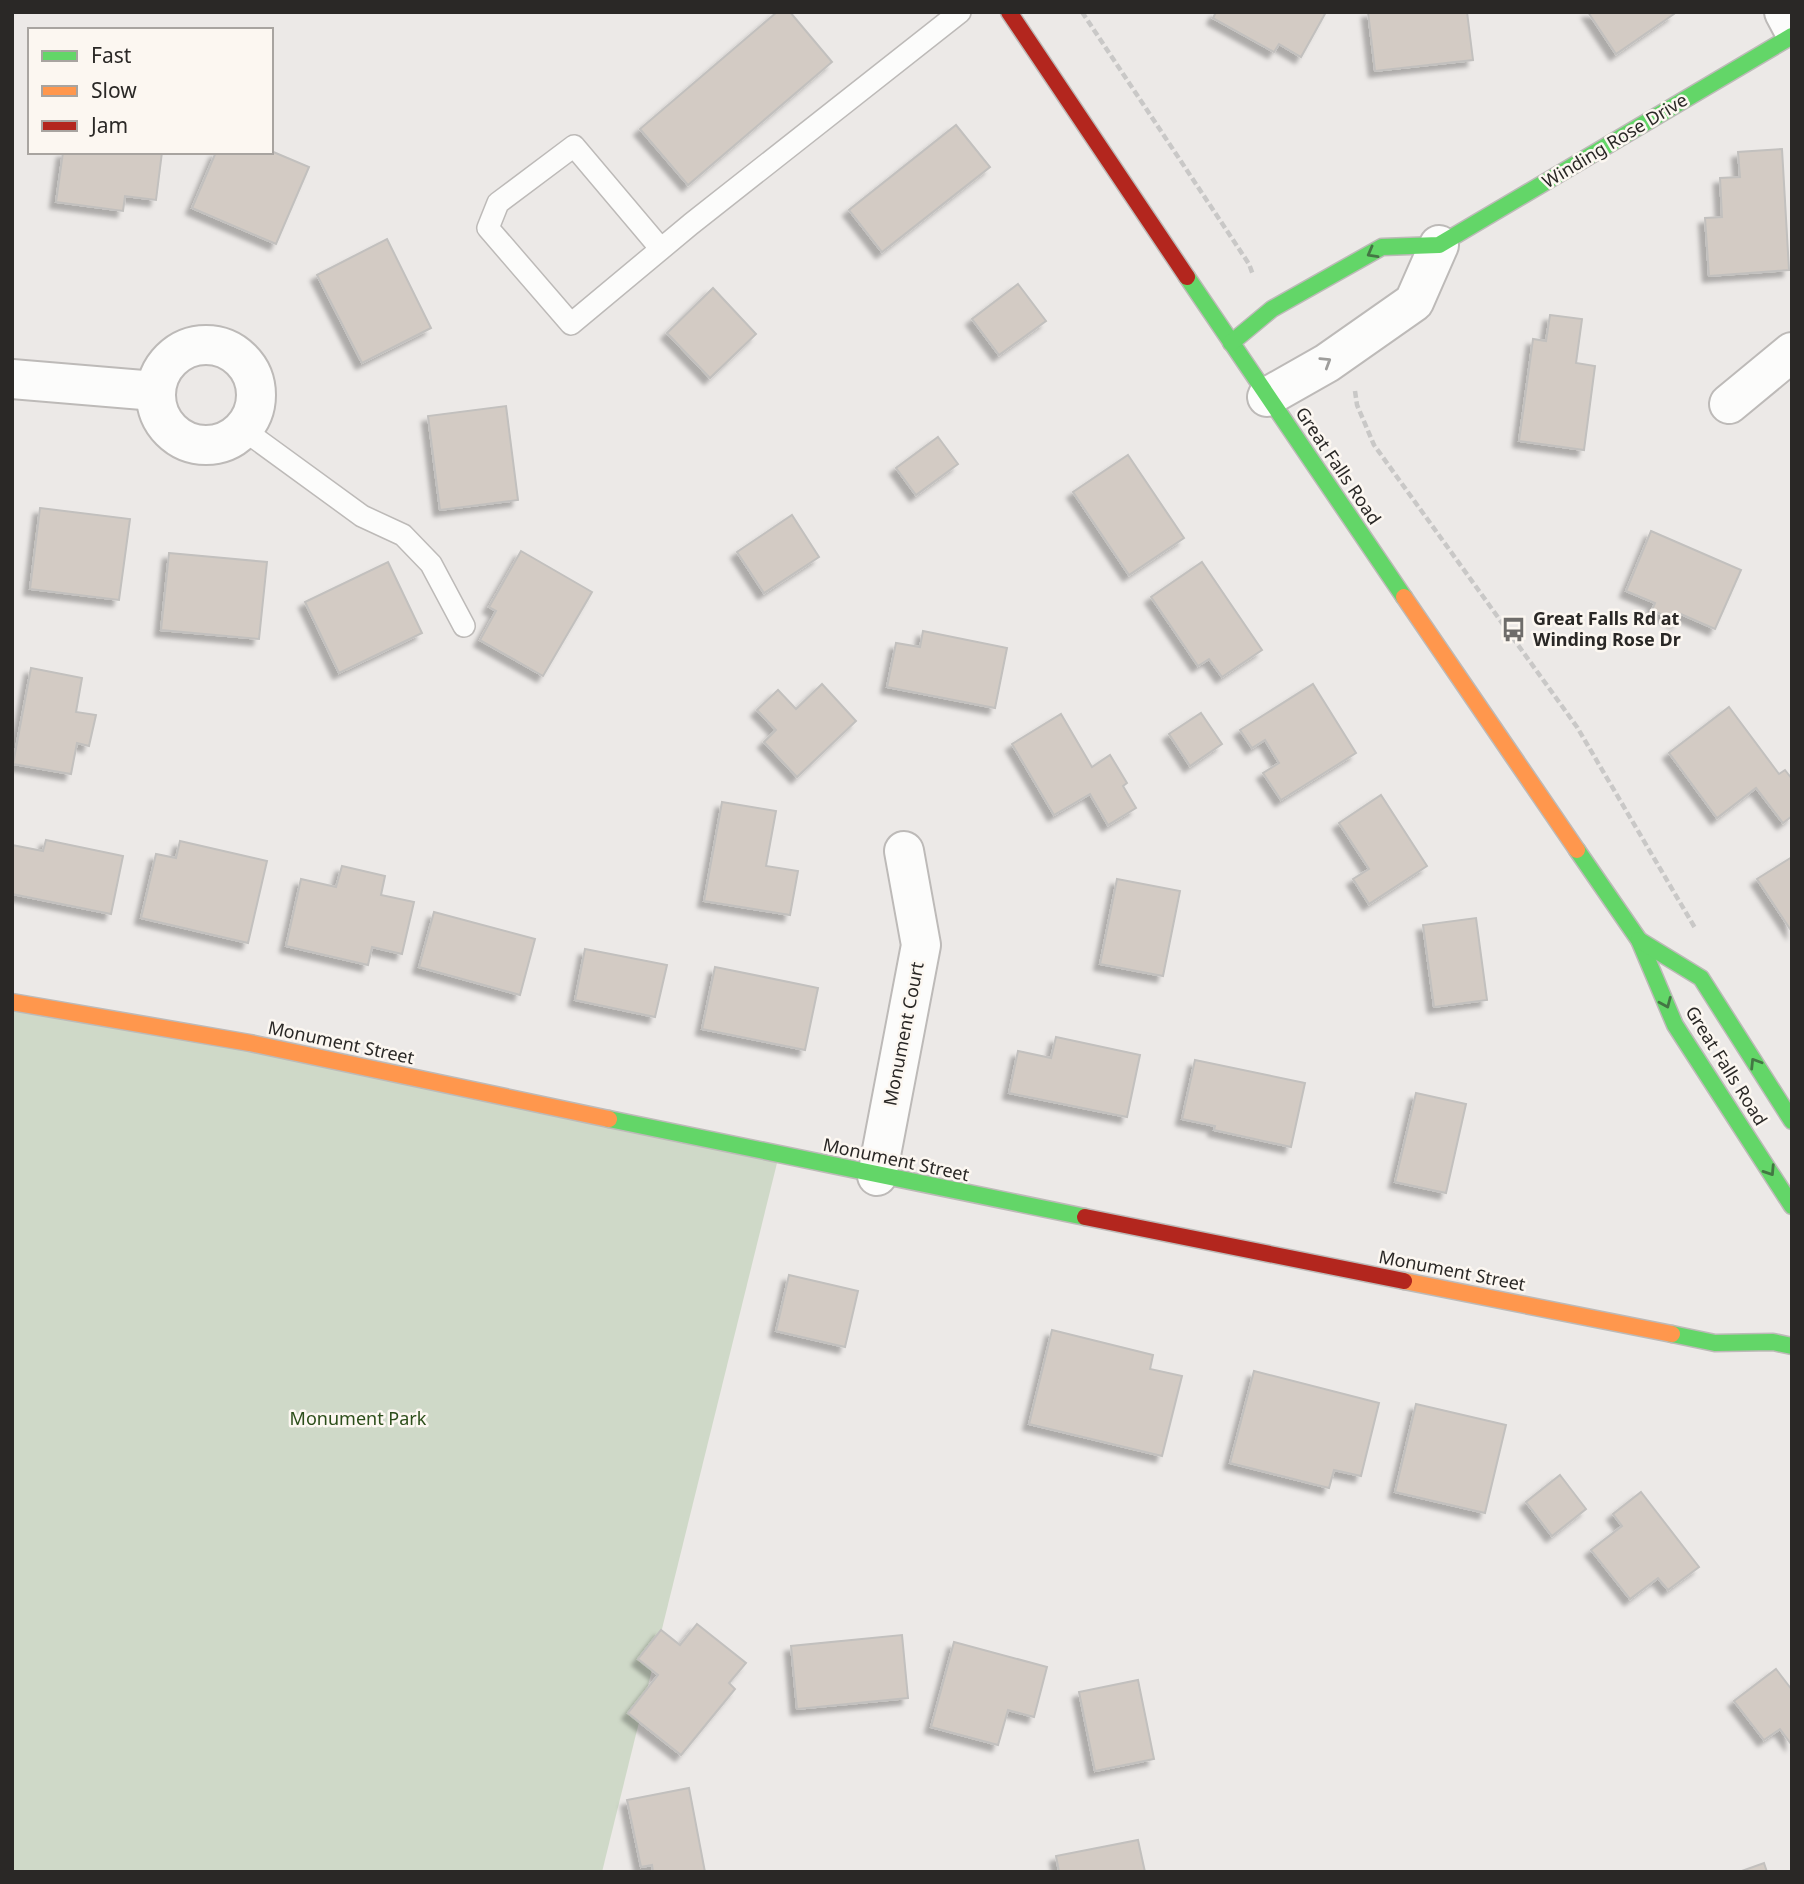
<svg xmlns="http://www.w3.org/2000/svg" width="1804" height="1884" font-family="'Noto Sans',sans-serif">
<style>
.green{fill:#cfd9c8}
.building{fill:#d3cbc4;stroke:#c2c0be;stroke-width:2;filter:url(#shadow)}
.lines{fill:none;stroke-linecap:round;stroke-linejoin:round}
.lane-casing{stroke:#bdbab8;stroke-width:24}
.street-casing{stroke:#bdbab8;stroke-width:42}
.fast-casing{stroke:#bdbab8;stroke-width:19}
.slow-casing{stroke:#bdbab8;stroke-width:19}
.jam-casing{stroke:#bdbab8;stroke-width:19}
.path{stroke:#c9c8c7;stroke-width:4.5;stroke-dasharray:7 3.5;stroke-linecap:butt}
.lane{stroke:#fcfcfb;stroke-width:21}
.street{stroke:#fcfcfb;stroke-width:38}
.fast{stroke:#63d668;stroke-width:16}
.slow{stroke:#ff974d;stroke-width:16}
.jam{stroke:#b3261e;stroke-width:16}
.oneway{stroke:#447644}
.oneway2{stroke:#9e9d9b}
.labels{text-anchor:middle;stroke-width:5;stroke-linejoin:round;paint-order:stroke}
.street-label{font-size:18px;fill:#2a2826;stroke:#fcf7f1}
.poi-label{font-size:18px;font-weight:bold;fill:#2a2826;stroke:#fcf7f1;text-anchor:start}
.park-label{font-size:18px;fill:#2c4e1a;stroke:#fcf7f1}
</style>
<defs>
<filter id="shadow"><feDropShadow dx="-6" dy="6" stdDeviation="2" flood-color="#0004"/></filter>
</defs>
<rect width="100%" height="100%" fill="#ece9e7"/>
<polygon class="green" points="12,1002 779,1155 602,1872 12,1872"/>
<g class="building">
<polygon points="777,12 790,12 832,62 688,185 640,129"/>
<polygon points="1216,12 1326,12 1301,57 1279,44 1274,52 1213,18"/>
<polygon points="1368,12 1467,12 1473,60 1375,71"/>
<polygon points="1588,12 1673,12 1674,14 1616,54"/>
<polygon points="956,125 990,167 882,252 849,210"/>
<polygon points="1782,149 1789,270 1709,276 1705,218 1722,217 1720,178 1740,177 1738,152"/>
<polygon points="271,151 309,167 276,244 192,208 216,152"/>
<polygon points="63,152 162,152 156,200 125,196 123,211 56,202"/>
<polygon points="387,239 431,328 362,363 317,275"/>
<polygon points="1018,284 1046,321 999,355 972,319"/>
<polygon points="713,288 756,334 710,378 667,333"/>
<polygon points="1550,315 1582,319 1576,363 1595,366 1584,450 1519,441 1533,339 1546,341"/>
<polygon points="506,406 518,500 440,510 428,416"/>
<polygon points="938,437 958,464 916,495 896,468"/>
<polygon points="1128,455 1184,538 1129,575 1073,492"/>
<polygon points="40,508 130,519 119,600 30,589"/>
<polygon points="792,515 819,557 764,593 737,552"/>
<polygon points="1651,531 1741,570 1715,629 1681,614 1677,622 1652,610 1655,603 1626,591"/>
<polygon points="521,551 592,592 543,676 480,640 496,611 489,607"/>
<polygon points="169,553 267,562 259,639 161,630"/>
<polygon points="388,562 422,633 339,673 305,602"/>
<polygon points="1202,562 1262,650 1222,677 1209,659 1198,666 1151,597"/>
<polygon points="923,631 1007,648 995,708 887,687 896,643 920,647"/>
<polygon points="31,668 82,678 76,712 96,715 89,746 77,743 71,774 13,764"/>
<polygon points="822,684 856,721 797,777 764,742 776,730 757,710 778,690 796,709"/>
<polygon points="1313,684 1356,753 1281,800 1263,773 1279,763 1265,740 1252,748 1240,730"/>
<polygon points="1729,707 1779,774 1785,770 1792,779 1792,816 1783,823 1756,788 1717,818 1669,753"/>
<polygon points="1201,713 1222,744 1190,766 1169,734"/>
<polygon points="1061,714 1092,767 1110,755 1127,783 1123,786 1136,808 1108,825 1090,794 1054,815 1012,744"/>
<polygon points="1381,795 1427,866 1369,904 1353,879 1369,869 1339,823"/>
<polygon points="722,802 776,811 766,866 798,871 790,915 704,901"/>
<polygon points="46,840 123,856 111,914 12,894 12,845 43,851"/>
<polygon points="180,841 267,861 248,943 141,918 156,854 176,858"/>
<polygon points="1792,857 1792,932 1757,879"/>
<polygon points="342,866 385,876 381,895 414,902 402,954 372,947 368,965 286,946 301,879 336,887"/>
<polygon points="1117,879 1180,891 1163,976 1100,964"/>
<polygon points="434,912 535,939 520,995 419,967"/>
<polygon points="1476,918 1487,1000 1434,1007 1423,925"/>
<polygon points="585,949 667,965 655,1017 575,1000"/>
<polygon points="715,967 818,988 805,1050 702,1029"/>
<polygon points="1056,1037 1140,1055 1127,1117 1009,1093 1018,1051 1051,1058"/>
<polygon points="1195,1060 1305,1083 1291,1147 1214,1130 1215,1126 1182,1119"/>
<polygon points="1416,1093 1466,1104 1446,1193 1395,1182"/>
<polygon points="789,1275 858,1291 845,1347 776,1331"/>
<polygon points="1052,1330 1153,1355 1150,1369 1182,1376 1162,1456 1029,1424"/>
<polygon points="1254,1371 1379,1403 1361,1476 1334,1470 1329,1488 1230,1463"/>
<polygon points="1416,1404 1506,1425 1485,1513 1395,1492"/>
<polygon points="1560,1475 1586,1509 1552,1536 1526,1502"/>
<polygon points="1641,1492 1699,1567 1668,1590 1658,1578 1630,1599 1591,1550 1622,1526 1613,1514"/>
<polygon points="697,1624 746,1663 729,1683 735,1689 681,1755 628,1713 658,1675 638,1659 661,1630 680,1645"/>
<polygon points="902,1635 908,1698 797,1709 791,1646"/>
<polygon points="954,1642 1047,1667 1034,1717 1008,1710 998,1745 931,1727"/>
<polygon points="1776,1669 1792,1690 1791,1744 1780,1729 1764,1740 1734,1701"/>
<polygon points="1138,1680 1154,1759 1095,1771 1079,1692"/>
<polygon points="689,1788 705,1872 653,1872 652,1865 641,1867 627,1800"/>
<polygon points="1138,1840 1145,1872 1059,1872 1056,1856"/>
<polygon points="1764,1863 1767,1872 1739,1872"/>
</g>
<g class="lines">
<defs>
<g id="lane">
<polyline points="661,249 574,146 498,203 488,228 571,324 691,224 960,12"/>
<polyline points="244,430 362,516 403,535 431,564 464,626"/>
</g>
<g id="street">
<polyline points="1784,12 1792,27"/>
<circle cx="206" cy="395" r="50"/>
<polyline points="12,379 155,391"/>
<polyline points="1267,397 1327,363 1414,302 1439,245"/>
<polyline points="1729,404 1792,352"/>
<polyline points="877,1176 921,945 904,851"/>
</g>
<g id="fast">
<polyline points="1187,277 1404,597"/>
<polyline points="1231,343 1272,309 1382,247 1439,245 1792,36"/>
<polyline points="1577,850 1639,940 1675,1025 1792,1206"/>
<polyline points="1639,940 1701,978 1792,1121"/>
<polyline points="609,1119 1085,1217"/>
<polyline points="1672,1334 1715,1343 1773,1342 1792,1346"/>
</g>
<g id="slow">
<polyline points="1404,597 1577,850"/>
<polyline points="12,1002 250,1043 609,1119"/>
<polyline points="1404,1281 1672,1334"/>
</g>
<g id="jam">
<polyline points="1009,12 1187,277"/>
<polyline points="1085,1217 1404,1281"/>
</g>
</defs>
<use href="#lane" class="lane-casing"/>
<use href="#street" class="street-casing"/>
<use href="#fast" class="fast-casing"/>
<use href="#slow" class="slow-casing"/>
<use href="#jam" class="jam-casing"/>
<g class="path">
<polyline points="1082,12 1249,264 1253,275"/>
<polyline points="1355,391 1357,405 1374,445 1577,727 1695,928"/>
</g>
<use href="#lane" class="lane"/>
<use href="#street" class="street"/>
<use href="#fast" class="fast"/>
<use href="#slow" class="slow"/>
<use href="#jam" class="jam"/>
</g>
<defs><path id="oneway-chevron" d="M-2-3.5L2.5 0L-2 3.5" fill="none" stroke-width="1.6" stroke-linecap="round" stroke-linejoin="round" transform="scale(1.75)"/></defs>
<g class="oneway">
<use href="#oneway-chevron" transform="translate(1372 253) rotate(151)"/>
<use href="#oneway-chevron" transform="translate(1666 1003) rotate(67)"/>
<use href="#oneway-chevron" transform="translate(1755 1063) rotate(-122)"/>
<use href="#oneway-chevron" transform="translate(1770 1171) rotate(57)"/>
</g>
<use class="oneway2" href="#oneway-chevron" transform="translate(1326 362) rotate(-32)"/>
<defs>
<symbol id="bus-bare" viewBox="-9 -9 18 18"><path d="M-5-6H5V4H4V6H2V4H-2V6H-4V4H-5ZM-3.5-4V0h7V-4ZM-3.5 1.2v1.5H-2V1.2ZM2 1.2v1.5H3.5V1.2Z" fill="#6e6c6a" stroke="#fcf7f1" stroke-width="2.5" paint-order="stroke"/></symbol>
</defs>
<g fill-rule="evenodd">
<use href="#bus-bare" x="1496" y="612" width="35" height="35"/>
</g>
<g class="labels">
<g class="street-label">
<text transform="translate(1615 141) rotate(-31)" y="6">Winding Rose Drive</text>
<text transform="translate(1338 466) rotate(56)" y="6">Great Falls Road</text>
<text transform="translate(904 1034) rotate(-79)" y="6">Monument Court</text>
<text transform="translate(341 1043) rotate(12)" y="6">Monument Street</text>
<text transform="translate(1726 1066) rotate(58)" y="6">Great Falls Road</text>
<text transform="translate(896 1160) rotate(12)" y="6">Monument Street</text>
<text transform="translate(1452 1271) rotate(11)" y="6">Monument Street</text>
</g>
<g class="poi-label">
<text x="1533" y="625">Great Falls Rd at<tspan x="1533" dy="21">Winding Rose Dr</tspan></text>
</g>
<g class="park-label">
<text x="358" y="1425">Monument Park</text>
</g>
</g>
<rect width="1804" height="1884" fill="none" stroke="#2a2826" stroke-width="28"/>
<rect x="28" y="28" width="245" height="126" fill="#fcf7f1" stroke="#a8a4a0" stroke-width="2"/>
<rect x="42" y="51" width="35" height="10" fill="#63d668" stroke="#a8a4a0" stroke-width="2"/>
<text x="91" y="63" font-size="21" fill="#2a2826">Fast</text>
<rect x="42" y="86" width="35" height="10" fill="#ff974d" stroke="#a8a4a0" stroke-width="2"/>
<text x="91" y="98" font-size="21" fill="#2a2826">Slow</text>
<rect x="42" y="121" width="35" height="10" fill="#b3261e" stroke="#a8a4a0" stroke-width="2"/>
<text x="91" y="133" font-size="21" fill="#2a2826">Jam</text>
</svg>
